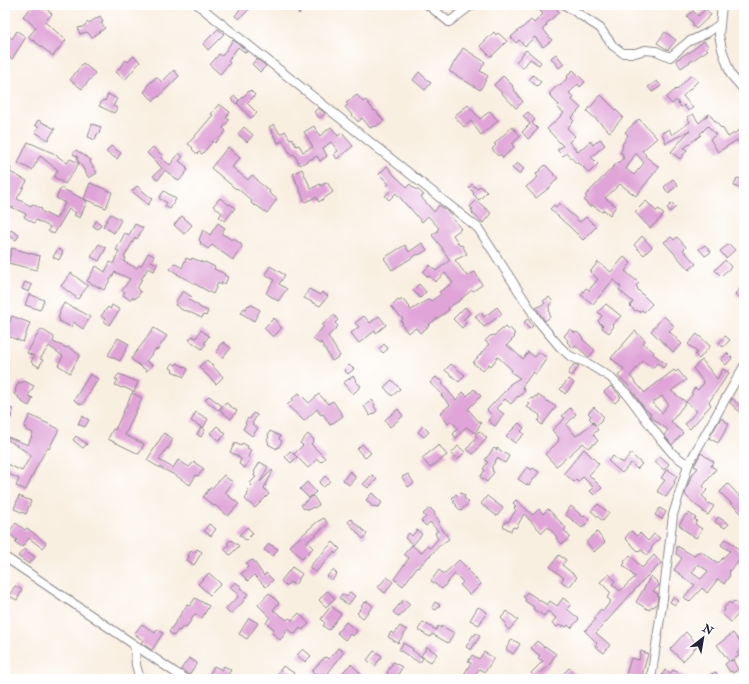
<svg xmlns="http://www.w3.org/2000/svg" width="749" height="684" font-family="'IM FELL Double Pica',serif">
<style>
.building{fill:#e0a4d8;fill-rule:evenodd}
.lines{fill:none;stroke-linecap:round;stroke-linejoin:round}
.minor-casing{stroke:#8e888e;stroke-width:10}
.minor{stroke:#fff;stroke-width:8}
</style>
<rect width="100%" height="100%" fill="#fff"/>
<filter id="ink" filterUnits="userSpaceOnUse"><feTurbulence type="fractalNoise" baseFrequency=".025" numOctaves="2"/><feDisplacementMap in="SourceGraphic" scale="8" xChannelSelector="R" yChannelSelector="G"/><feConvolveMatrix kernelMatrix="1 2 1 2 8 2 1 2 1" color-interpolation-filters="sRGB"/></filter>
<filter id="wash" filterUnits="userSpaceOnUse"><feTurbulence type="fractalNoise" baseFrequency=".012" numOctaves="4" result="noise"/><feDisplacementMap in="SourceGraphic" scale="16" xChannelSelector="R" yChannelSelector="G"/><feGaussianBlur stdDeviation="0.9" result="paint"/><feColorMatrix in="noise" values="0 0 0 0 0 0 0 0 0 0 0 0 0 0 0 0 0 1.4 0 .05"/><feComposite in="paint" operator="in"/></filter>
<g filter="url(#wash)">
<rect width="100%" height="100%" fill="#f9efe1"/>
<g id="blocks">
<g class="building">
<polygon points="34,5 42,5 52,14 45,22 66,40 53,56 33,40 32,41 28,37 36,28 23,16"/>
<polygon points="243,5 254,5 239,19 235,16"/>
<polygon points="292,5 309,5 299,14"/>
<polygon points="534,5 553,5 559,12 546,24 547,25 543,29 552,40 543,47 535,37 525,46 519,40 516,43 511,37 520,29 520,30 531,20 534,23 543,14"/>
<polygon points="706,9 711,15 696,29 692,25 694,24 687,16 693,11 698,16"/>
<polygon points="100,16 103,22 101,23 105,28 92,37 87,32 80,34 78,28 83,27 88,22 89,23"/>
<polygon points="218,29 224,34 208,50 203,44"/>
<polygon points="17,31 26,37 12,59 5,55 5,42 9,36 12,39"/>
<polygon points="494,32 496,35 498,33 507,41 492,56 490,56 480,46"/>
<polygon points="665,32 676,40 668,50 657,43"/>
<polygon points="233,40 247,51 246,53 238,47 228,61 230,63 220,74 210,65 219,54 222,56"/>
<polygon points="704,41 708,46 706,48 708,50 681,68 676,60 689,52 689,53"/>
<polygon points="463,48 485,62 480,71 488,76 480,90 449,71"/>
<polygon points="526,50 541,62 539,65 530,59 523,68 516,62"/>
<polygon points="556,54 564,64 559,68 551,58"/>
<polygon points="134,56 140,62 125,80 116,72 126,60 128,62"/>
<polygon points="257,59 266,66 260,72 252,64"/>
<polygon points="83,63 95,73 82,89 70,80"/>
<polygon points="174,70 179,76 168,87 159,97 158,96 154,101 144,92 148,87 147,86 156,77 162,82"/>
<polygon points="573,70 585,82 580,87 578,84 569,93 574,97 572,100 581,108 571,118 574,121 567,128 575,136 569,142 578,152 590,141 593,145 600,139 605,145 591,157 598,164 589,173 579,163 578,164 577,162 576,163 567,153 563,156 557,150 563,146 547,129 564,113 557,107 559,105 550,96 551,95 549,94 558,85 560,86 568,77 567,76"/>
<polygon points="419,72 431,83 425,90 413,80"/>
<polygon points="533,75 541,82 537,86 529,80"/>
<polygon points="691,75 698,81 683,96 693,108 688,111 684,105 681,107 676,100 672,104 666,98 676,89 677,90"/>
<polygon points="503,76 513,86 512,87 523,102 516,108 494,85"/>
<polygon points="657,81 661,86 652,92 648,87"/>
<polygon points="250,90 255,95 247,103 257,113 251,118 237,103"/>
<polygon points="108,94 117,99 113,106 117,108 114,113 99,106 103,100 105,101"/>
<polygon points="357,95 363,102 366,100 374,111 375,110 384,121 375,127 374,126 370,128 362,118 358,122 345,107 348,105 346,103"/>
<polygon points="601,95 623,117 610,132 587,111"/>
<polygon points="235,96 239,100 236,104 231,99"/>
<polygon points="219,104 230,112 226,118 229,120 223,128 226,131 215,143 213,141 202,154 199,152 197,154 192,149 193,148 188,144 213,115 211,114"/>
<polygon points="468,105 480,119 490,111 498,121 481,135 471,121 464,127 454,116"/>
<polygon points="318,108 325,113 320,118 314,112"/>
<polygon points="528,112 535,120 532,123 538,129 528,139 522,132 530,124 523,116"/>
<polygon points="693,114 699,123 709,114 721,128 722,127 728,137 740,130 744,137 744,139 738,142 737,140 718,152 710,139 716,135 708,126 700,134 701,135 684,148 687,150 680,159 671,152 690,130 666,143 662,133 669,129 672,135 690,122 687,117"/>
<path d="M639,119l18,19 -15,13 4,4 -1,1 14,11 -23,29 -16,-12 -15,14 11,8 -6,9 -6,-5 -2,2 -10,-7 -2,2 -6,-7 3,-2 -2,-2 30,-31 9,-7 -2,-1 1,-3 -3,-1 3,-7 -1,-1 6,-10 -3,-3zM636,153l8,10 -10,12 -8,-6z"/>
<polygon points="38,120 55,129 48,140 35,132 39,127 35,125"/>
<polygon points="92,124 101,127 99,134 97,134 95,140 88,137"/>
<polygon points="274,124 280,134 285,131 290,139 292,138 296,146 299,145 303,152 313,147 304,132 314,126 320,136 331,127 338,136 342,133 353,146 337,159 334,154 338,151 331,142 323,148 327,156 320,161 317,156 300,165 294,154 291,155 283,141 278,143 269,127"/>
<polygon points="244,127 253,135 247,142 238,134"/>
<polygon points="512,127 521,136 512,144 514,147 503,158 500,154 498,156 492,149 496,145 494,144"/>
<polygon points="28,142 53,153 67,163 70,159 79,163 65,184 54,177 58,170 40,156 32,170 18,163"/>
<polygon points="111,146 121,153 117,159 106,152"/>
<polygon points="153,147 163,156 161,158 170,165 179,153 183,157 179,161 187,167 186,169 188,170 179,181 165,170 158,180 153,176 162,168 147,153"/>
<polygon points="228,147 240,158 232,167 248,180 252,175 258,180 257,181 270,191 269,193 277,199 267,213 256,205 255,206 251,203 252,201 237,188 236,189 211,168"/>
<polygon points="76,150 91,160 90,162 97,173 89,178 77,159 78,157 73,154"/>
<polygon points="517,163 524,169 519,174 512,168"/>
<polygon points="5,165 11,168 10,172 27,181 17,199 31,206 32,204 42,209 41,211 56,219 63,207 65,203 56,198 61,188 87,201 80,218 74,215 76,213 69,209 54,234 48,231 50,227 36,220 34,223 24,217 26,214 5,204"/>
<polygon points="545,165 558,178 549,188 536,198 526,187 538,177 536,174"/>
<polygon points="387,166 394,175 407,187 410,184 416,190 417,189 424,195 421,197 434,212 439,205 452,215 451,216 461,229 453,235 460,246 462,245 467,254 455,260 467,276 475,272 482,285 473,291 472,290 462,298 462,299 448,308 449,310 428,325 429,326 420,333 416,328 408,333 402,325 403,324 401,321 403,319 391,307 398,300 400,301 402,299 410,307 409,308 411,310 429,299 431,301 441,294 439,292 453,283 445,273 435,282 429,276 428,277 423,272 430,265 436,271 450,260 442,249 443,249 432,235 438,231 437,230 439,228 428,216 422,222 409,207 409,208 396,193 389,200 385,196 390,191 386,187 389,184 379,174"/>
<polygon points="302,169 311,189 320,184 321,186 327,182 333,192 319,202 316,197 305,202 293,174"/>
<polygon points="737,178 744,180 744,190 734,186"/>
<polygon points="673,179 678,185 668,193 664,187"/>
<polygon points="90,183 112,192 106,208 84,199"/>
<polygon points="472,184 477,189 480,186 487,192 479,200 473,194 474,193 469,188"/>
<polygon points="137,186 152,199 148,205 132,191"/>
<polygon points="164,191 176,199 170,209 165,206 167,203 159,198"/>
<polygon points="220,198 229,205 230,204 235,208 225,221 219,217 222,213 213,206"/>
<polygon points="476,200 491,213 483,223 472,213 473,212 471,210 473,209 470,207"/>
<polygon points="646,201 656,211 659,209 664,215 661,217 661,218 650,228 635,212"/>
<polygon points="559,203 580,222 586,217 596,227 583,240 570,227 550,209 554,205 556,207"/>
<polygon points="672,203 676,207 670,212 667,208"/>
<polygon points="111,214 121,220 114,233 103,226"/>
<polygon points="182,216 192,225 184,234 174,225"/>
<polygon points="96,221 101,224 98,229 93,226"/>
<polygon points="218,223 225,228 221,233 232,240 233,238 241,244 242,247 233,260 212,245 208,249 200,243 201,242 199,240 203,230 210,235"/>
<polygon points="135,224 143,228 137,239 135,238 124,257 126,258 124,262 137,268 139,265 141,266 148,253 154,256 151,261 157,264 154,271 148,268 142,278 137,289 141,292 135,299 132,297 130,300 123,295 125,292 122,290 130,279 115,272 104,290 87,281 96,266 105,272 110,262 113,264 119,251 116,250 125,233 129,235"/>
<polygon points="11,230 19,235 16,240 8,235"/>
<polygon points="642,236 652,247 644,255 634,245"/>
<polygon points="671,237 674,240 677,237 686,247 683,250 696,264 689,270 664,242"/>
<polygon points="422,243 427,250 419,255 418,254 392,270 384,258 405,245 409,252"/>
<polygon points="99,244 106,248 99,261 91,257"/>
<polygon points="729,244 735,250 726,258 720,251"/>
<polygon points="705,245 711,252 705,256 699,249"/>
<polygon points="12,248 40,256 37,270 8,263"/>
<polygon points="58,249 63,252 59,260 53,257"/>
<polygon points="624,257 631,263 625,271 639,283 636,286 638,288 637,289 652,304 644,312 642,310 639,312 637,310 635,311 630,306 633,302 619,290 621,287 613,280 593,304 581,295 586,288 589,290 598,279 590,272 598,262 611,272"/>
<polygon points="186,258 191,260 192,258 204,263 205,262 215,267 214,269 225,274 224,275 228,277 225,284 222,282 221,285 218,283 213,294 177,274 178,274 170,269 174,263 182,268"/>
<polygon points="725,260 731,267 721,276 715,270"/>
<polygon points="270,266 285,275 279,284 287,289 278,301 266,293 274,280 265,274"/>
<polygon points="71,273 88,286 78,299 61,286"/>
<polygon points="25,282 32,285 29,292 22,289"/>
<polygon points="419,284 426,292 420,298 413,290"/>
<polygon points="744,284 744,294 740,298 735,294"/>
<polygon points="309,289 320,295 322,292 328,296 320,306 304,298"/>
<polygon points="183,291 192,297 189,300 199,306 199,307 208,311 206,316 203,315 202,318 185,310 184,311 175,305 177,302 176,301"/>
<polygon points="29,294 44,300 40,310 25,305"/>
<polygon points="549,297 553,302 549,305 550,317 545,321 536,308 545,303 543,301"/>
<polygon points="64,303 84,313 90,317 83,329 73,322 71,327 59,321 60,319 58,318 60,314 59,313"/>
<polygon points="250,304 260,310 254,321 241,313 244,308 246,309 248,305 249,306"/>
<polygon points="606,304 621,316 612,325 614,326 609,333 602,328 603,326 598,321 602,316 598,312"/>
<polygon points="112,305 120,310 109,325 104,321 105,319 101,316 108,307 110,309"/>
<polygon points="465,307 470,313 463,320 466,323 462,328 453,319"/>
<polygon points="497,307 502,314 484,327 475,316 481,312 484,317"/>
<polygon points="334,315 338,320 335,323 338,326 328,336 340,356 332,361 321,342 320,344 313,339 324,326 322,325"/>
<polygon points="12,316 30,323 23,342 5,335"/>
<polygon points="364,316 370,323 379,316 386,325 376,333 375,331 359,343 351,333 359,327 355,323"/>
<polygon points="664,316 674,326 669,331 682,344 673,352 651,331"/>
<polygon points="274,318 278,322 277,323 282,328 273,337 264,328"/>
<polygon points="528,319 533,326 529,329 524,322"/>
<polygon points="505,327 508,330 510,328 515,334 513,335 515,337 507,345 523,359 528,352 535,357 539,352 547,358 536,374 533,372 522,387 525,390 519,397 518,396 511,404 505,399 496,408 504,414 495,426 488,421 492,415 487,410 505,391 506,391 510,384 520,378 511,372 512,370 498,357 491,366 489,364 483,371 473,363 489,344 485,341 490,336 495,335"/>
<polygon points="154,328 167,336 157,350 156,349 146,361 152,365 147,371 131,359"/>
<polygon points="41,329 54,337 53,342 67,348 68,347 80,355 70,373 58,365 63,356 49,346 40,359 43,360 39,367 31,362 34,356 27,353 36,337"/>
<polygon points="570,329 575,333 577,332 583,338 582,339 595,350 589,357 576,346 573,348 567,342 568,340 564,336"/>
<polygon points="201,330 209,336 204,343 206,344 202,349 189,340 192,336 196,338"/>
<path d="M635,331l10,9 -2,3 11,9 -1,2 13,10 -3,4 -6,-5 -4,5 -10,-7 -13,15 14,16v1l30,-23 2,2 2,-2 8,10 -15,11 15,11 -15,20 12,11 -11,12 -8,-10 4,-5 -17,-13 -1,-2 1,-1 -6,-5 -17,-24 -10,-9 6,-7 -13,-11zM662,396l6,8 -6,9 -10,-10z"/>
<polygon points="697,334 710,346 699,359 695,355 697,352 688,344"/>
<polygon points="725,336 730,340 723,347 719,343"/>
<polygon points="118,338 129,344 120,361 108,355"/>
<polygon points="223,342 231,348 222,358 216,352 220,348 218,347"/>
<polygon points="384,344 388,349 383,353 379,349"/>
<polygon points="727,353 732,358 726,365 721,360"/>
<polygon points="207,360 223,377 216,384 199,367"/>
<polygon points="702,360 717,379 723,369 729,373 709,402 711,405 690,429 685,424 697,411 686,402 693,394 691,393 695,388 698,390 704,383 693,368"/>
<polygon points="172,363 176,365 177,363 188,369 184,377 172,371 173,370 170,368"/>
<polygon points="451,364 465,375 459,382 445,370"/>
<polygon points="574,364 579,366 572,376 568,374"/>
<polygon points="349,365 354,369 348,374 344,370"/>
<polygon points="90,374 98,379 82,405 74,400"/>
<polygon points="119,374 138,382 134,392 123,387 122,388 115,385 118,380 115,379"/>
<polygon points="353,376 356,380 355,381 361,386 353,394 343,383"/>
<polygon points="436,377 439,380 440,379 444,383 442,384 456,400 463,392 467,396 474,389 481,396 468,409 478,421 481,423 475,433 466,427 456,438 453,434 458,428 451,421 448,424 440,413 450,405 441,395 442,394 430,383"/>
<polygon points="569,379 574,383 565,394 560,389"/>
<polygon points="392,380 400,389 392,396 384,387"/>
<polygon points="24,381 34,386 28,396 33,398 29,406 22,402 22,400 18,398 19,397 14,394 16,391 15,390 19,382 22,383"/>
<polygon points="611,386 621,397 615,403 604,392"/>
<polygon points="132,393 142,398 125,435 144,444 139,454 108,439 113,429 115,430"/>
<polygon points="299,393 309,403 319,394 328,404 333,401 343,416 330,425 323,414 321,415 317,409 304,421 287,405 293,400 292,399"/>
<polygon points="538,395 556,407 542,425 538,421 541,417 539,416 540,415 527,407 530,404 528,403 531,398 533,399 535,396 537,397"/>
<polygon points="209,396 222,406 218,410 205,400"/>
<polygon points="732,398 744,409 744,416 730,403"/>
<polygon points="372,400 375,405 374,406 377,411 370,416 364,406"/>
<polygon points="226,403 237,411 231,419 220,410"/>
<polygon points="5,407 13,409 11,418 5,418"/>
<polygon points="594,407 604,417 601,419 602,420 597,426 589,418 591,416 588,413"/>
<polygon points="570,408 576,414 566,425 576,436 593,423 598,430 593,434 598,441 588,448 583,443 559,464 556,466 545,454 558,442 559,438 552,430 565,418 562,416"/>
<polygon points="398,409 403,416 390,427 385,420"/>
<polygon points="196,412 208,419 203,428 191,421"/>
<polygon points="253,413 257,415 252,424 258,428 252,436 243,429 246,424 245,423 248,418 250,419"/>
<polygon points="30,415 59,429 49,449 47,448 37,466 26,490 16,486 19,479 5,472 5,463 22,471 31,455 7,439 8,437 28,445 33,433 26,430 26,428 24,427"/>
<polygon points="82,416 89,420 85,427 78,424"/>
<polygon points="721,418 729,424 718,443 709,438"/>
<polygon points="519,423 524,428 521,431 524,434 515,443 506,436"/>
<polygon points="217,426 226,434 219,441 210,433"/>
<polygon points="423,426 429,432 424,437 418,432"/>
<polygon points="201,427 205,430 201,437 197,434"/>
<polygon points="270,431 280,436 279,439 282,441 278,448 277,447 277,449 268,444 269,442 267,440 269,437 268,436"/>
<polygon points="479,431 487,438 473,454 467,449 477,437 475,435"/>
<polygon points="164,433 173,439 168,449 167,448 159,460 173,468 178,460 189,467 194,462 204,469 198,476 196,475 190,485 175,475 155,465 147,460"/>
<polygon points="308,434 314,440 311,444 325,458 321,462 317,459 308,468 294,454 303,445 300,443"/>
<polygon points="76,436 87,444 83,448 73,440"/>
<polygon points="235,443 241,446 242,443 248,446 247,448 251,450 248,457 250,458 245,468 239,464 241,459 238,457 238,456 230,452"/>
<polygon points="362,444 371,453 365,458 357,449"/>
<polygon points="439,445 447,455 430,468 422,458"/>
<polygon points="458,446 465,452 457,460 451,454"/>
<polygon points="494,448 497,450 497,448 509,456 505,463 497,458 491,468 493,469 492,471 494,472 487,482 480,477 485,470 483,469 488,462 485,460"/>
<polygon points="584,449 599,464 589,475 602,488 594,495 590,491 594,488 583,477 578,482 576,480 574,482 564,473"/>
<polygon points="290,451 297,457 291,463 285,457"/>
<polygon points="701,453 714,462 711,466 716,469 703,486 707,490 702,496 707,500 706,502 714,506 708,515 703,512 704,511 697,506 685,495 687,487 688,486 688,485 691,476 698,468 694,466"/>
<polygon points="631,454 642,464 637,469 631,463 622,473 608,461 613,456 620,462 621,461 623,463"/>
<polygon points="660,456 669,464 664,470 655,462"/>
<polygon points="260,462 268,467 260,482 272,470 273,471 264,488 269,494 255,508 245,499 248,495 247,494 249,492 247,490 252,485 250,483 256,477 254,476 255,473 254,472"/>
<polygon points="527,467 532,470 533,468 539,472 529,485 527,484 527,485 518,479"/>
<polygon points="667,469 677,476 674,482 675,482 673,487 666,497 657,491 665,480 661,478"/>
<polygon points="350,471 355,476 355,478 349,485 343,480"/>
<polygon points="408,474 414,483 408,487 402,477"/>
<polygon points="224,475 228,479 233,482 225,493 239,504 228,516 215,505 214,506 203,497 209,489 209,490 211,487 212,488"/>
<polygon points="372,475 377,479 368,488 363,484"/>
<polygon points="325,476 330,481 324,487 319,483"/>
<polygon points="307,482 316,492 309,498 300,489"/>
<polygon points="728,484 744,501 744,516 720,492"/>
<polygon points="372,493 382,503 378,507 374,506 373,507 366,500"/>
<polygon points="461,493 465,496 464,498 469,502 461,511 456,506 457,505 453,502 455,501 452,498 456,494 458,496"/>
<polygon points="19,496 31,501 26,514 14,509"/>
<polygon points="313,496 319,505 314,508 313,507 308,510 306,508 304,509 301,505"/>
<polygon points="487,496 503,508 497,516 481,504"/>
<polygon points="516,500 533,515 539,509 543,514 548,509 566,528 564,530 570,537 562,544 556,538 557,537 548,527 542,533 524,514 516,528 513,527 511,531 504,527 503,526 506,521 508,522 516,510 514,508 516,506 513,503"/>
<polygon points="598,504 609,513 603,521 591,511"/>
<polygon points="571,506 583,517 584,515 590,520 582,528 565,514"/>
<polygon points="430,508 435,513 434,514 440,522 438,523 449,539 439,546 430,556 429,556 418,568 417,567 403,586 394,579 409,558 404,554 412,545 421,553 427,546 430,548 438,539 435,533 438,531 430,522 426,526 421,521 426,517 423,514"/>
<polygon points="660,508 666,512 662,519 655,515"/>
<polygon points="689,513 696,518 694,519 697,521 695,524 702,529 696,538 682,528 682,527 679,525 686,514 688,515"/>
<polygon points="718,517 729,524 725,528 715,522"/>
<polygon points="324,518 328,524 307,542 313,548 302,559 290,546 317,522"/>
<polygon points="351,519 367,534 363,539 348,522"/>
<polygon points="16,523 25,530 27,528 46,543 42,548 29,538 22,547 15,542 17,540 8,533"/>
<polygon points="209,524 216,529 211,536 204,531"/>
<polygon points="247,527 253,533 246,540 239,535"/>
<polygon points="417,530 422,534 413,545 405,538 409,533 412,536"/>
<polygon points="631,531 637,536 640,533 648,541 654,534 660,538 651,548 652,549 647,555 641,550 639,552 625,538"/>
<polygon points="597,532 605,542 594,552 586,542"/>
<path d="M725,539l7,4 12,13 -15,15 1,1 -1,3h1l-6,9 -6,-5 -11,14 -5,-5 -13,14 -5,-5 11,-12 -12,-7 1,-1 -10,-7 8,-12 -6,-4 1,-8 17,10 3,-4 1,1 2,-2 18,12 12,-12 -9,-6zM698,564l10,7 -7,8 -9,-6z"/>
<polygon points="231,540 239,546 230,555 224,549 229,545 227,543"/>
<polygon points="333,542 340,549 335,554 334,552 316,572 314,572 310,568 310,566"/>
<polygon points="269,544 278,549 273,556 264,550"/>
<polygon points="24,549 35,557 29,564 18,556"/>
<polygon points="197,549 202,552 194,565 187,560 189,557 188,556 191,551 194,553"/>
<polygon points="559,555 566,560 562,565 577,577 569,587 561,581 564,578 550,567"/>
<polygon points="630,555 642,568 654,555 661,563 648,576 647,576 596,633 610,645 604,653 595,646 597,643 585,631 596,619 594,618 601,609 603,611 611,601 607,598 611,593 600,582 609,574 615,581 612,584 620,591 635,577 623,565 625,563 624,562"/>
<polygon points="253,560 264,576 266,573 273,580 266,587 254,575 248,581 241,574 248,567 246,563"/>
<polygon points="459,560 469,570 468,571 481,584 470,595 460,585 463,582 455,574 442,589 431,581 439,570 444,574"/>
<polygon points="292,567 302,574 295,585 290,582 286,586 281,581"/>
<polygon points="333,570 337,574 332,580 327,576"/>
<polygon points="209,573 221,584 210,595 198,584"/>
<polygon points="651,576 659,584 659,586 653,591 658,594 657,603 654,607 652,606 649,610 636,602"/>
<polygon points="387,577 393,582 385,593 378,587"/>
<polygon points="235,582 242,587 240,588 248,594 242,603 230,614 225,609 238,597 237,596 238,594 230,588"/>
<polygon points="15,586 22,590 17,600 9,596"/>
<polygon points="327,591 335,598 326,607 319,600"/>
<polygon points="350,592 355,596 348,605 339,598 342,594 347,597"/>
<polygon points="527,592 547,605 550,601 557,606 563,598 571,604 567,609 579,619 571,628 568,625 566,627 563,625 562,627 559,625 557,627 552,623 556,618 548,611 544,616 533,609 534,607 525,601 526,599 523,597"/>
<polygon points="269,593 279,603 273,610 287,620 289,618 292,620 299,613 309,624 302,630 300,628 295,634 287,629 285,632 286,633 280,640 272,633 274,629 266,623 270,617 258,605"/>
<polygon points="673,597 679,601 675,605 670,602"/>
<polygon points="195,598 209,606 202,618 195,614 186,628 183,626 180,631 178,630 174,636 169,632 187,605 190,606"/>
<polygon points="404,599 410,604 399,617 393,612"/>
<polygon points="367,601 373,606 363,618 357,613 360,610 359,610 363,604 365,602 366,603"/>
<polygon points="734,601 743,609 731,622 722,614 725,610 724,608 729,602 731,604"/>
<polygon points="435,602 440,605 436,610 432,608"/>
<polygon points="331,606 341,614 329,630 323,626 325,623 321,619"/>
<polygon points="478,607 487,612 479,625 470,620"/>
<polygon points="507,611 518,620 509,630 505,626 507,624 501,618"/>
<polygon points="249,618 258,623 247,639 239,634"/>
<polygon points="346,622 357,631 353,636 350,634 345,640 337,633"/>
<polygon points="423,622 436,630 438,626 441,628 442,626 454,633 448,643 432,634 430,637 418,630"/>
<polygon points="142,624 155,633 157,629 163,633 152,650 141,643 143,640 134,634"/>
<polygon points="400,626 407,630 398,643 388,637 391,632 394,634"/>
<polygon points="686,632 698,645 683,661 670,649"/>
<polygon points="476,633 480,636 471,650 466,647 473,635 474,636"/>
<polygon points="733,633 744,647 737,653 739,656 730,661 733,660 738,670 733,673 732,671 730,672 725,664 729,661 717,645"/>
<polygon points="512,639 520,644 513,654 506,649"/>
<polygon points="537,641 544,647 545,646 556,654 549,665 536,678 531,673 543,661 538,658 540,656 531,648"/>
<polygon points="403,643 413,649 412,650 423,658 420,663 399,650"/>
<polygon points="427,647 437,654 431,662 421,656"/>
<polygon points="338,648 344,652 328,673 335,679 321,679 312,671 325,657 329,659"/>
<polygon points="303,649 311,656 305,662 297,655"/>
<polygon points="374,651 382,656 375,666 367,660"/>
<polygon points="641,651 648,654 641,679 626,675 631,658 639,660"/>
<polygon points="484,652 494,658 485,672 479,669 473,679 461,679 471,663 468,662 472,655 479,659"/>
<polygon points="189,658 197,663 189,675 181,669"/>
<polygon points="393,662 402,667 396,679 387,673"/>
<polygon points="351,664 363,676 360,679 336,679"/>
<polygon points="214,666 222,670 224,666 231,670 225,679 207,679"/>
<polygon points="283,666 294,673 291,679 282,679 283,677 278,674"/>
<polygon points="569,668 577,676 574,679 558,679"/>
<polygon points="665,670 671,673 673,670 691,679 660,679"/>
<polygon points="716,672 719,679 710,679 709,675"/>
</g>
</g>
</g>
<g filter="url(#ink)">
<use href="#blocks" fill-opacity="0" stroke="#8e888e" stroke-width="1"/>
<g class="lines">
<defs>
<g id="minor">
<polyline points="198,5 478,228 538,321 560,347 570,356 587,363 610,377 627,394 662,441 673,454 688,465"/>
<polyline points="428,5 449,22 469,7 473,5"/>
<polyline points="565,5 600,28 613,46 623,53 635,53 645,50 656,51 670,57 688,42 707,33 720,24"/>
<polyline points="722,5 719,35 722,49 727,64 731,75 744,90"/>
<polyline points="5,557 176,673 186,679"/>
<polyline points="133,644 135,649 136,665 140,679"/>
<polyline points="651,679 663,598 673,515 688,465 744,366"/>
</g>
</defs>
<use href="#minor" class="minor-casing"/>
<use href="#minor" class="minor"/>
</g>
</g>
<rect width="749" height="684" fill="none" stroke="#fff" stroke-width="20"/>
<g transform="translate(703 638) rotate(31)" stroke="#ffffff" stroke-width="3" paint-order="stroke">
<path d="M0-3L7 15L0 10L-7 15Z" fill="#22223b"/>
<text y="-6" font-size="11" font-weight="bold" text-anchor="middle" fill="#22223b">N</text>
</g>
</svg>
